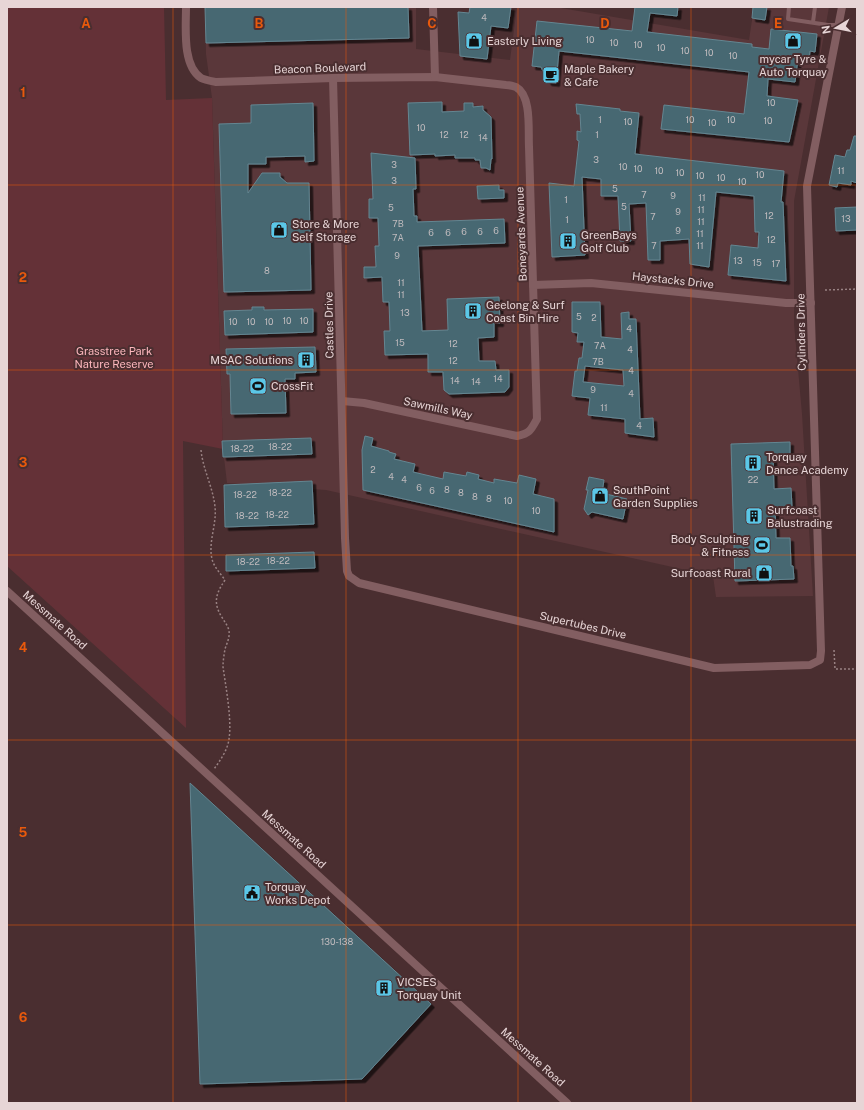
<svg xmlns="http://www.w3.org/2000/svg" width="864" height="1110" font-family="'Public Sans',sans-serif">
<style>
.built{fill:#5a373a}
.green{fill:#643137}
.building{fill:#466772;stroke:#648691;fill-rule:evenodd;filter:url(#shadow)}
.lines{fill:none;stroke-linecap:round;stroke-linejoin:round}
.path{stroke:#998283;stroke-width:1.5;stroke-dasharray:2 2;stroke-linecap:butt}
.lane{stroke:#825e61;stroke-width:4}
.street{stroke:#825e61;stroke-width:8}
.grid{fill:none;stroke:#e8590c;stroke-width:1;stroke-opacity:0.55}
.labels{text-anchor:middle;stroke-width:4;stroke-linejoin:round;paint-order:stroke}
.number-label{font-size:9px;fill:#bfbabd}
.poi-label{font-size:11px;fill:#e7d5d6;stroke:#4a2e30;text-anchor:start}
.street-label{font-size:11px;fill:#e7d5d6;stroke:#4a2e30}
.park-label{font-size:11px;fill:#fdb7bd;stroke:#4a2e30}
.grid-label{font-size:13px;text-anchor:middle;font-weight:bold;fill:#e8590c;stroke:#4a2e30;stroke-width:4;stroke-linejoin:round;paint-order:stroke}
</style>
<defs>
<filter id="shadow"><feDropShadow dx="3.5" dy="3.5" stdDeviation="0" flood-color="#0009"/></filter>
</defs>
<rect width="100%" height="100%" fill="#4a2e30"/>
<polygon class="built" points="205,7 416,7 416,49 510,60 517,7 555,7 749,40 754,7 829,7 794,201 794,324 802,414 813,596 716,597 713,576 326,490 227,483 223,449 212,98 206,54"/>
<polygon class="green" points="7,7 164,7 166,100 212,98 223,449 183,441 186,728 7,566"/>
<g class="building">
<polygon points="205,7 408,7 409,38 206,43"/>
<polygon points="470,7 511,7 508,28 491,26 487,59 460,56 458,12 469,13"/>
<polygon points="635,7 678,7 677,16 650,13 647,32 752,44 752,47 769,49 771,29 817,34 815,52 810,51 809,60 798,59 795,82 768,79 767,96 798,100 789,142 661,129 664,105 744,114 749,72 559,51 556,83 548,82 541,67 532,66 537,21 632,31"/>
<polygon points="753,7 767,7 765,20 752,18"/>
<polygon points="442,102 442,112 464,111 464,103 473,103 473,107 483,106 483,110 491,117 492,159 491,159 490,170 486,168 481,168 480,160 475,160 475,158 455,158 455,155 435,156 435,154 410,155 408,103"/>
<polygon points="313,103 314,161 305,162 305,156 266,157 266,164 248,164 248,193 262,173 280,173 280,177 287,183 309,183 311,290 224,292 219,124 251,123 251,105"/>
<polygon points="576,104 620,109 620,111 639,113 635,154 784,171 781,202 783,202 786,281 728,275 731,245 758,248 759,232 755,232 754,196 716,192 709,267 690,264 689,239 660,241 660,260 648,260 646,203 629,204 631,241 620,241 618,196 601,196 601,179 582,177 585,255 552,257 549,183 574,186 579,141 577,140 577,131 581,132 580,114 577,114"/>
<polygon points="854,136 857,136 857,183 851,181 851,185 838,183 837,187 829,185 835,155 845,157 847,150 850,150"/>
<polygon points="371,153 415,158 416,189 413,189 414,216 417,216 417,222 504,219 505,243 418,246 422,331 448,330 447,299 499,297 500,323 494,323 494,337 478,338 479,361 495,361 496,370 509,370 509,387 505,392 449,394 444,390 443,372 428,372 428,354 385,355 384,331 390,331 389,302 383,302 382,277 364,278 364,267 376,267 375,246 379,246 378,218 369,218 369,199 373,199"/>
<polygon points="499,185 499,190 504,190 504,198 478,199 477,186"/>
<polygon points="857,207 857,230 836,231 835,208"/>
<path d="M572,302h28l1,35 21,2 -1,-26 8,-1v7h7l4,100 13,-1 1,19 -29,-4v-14l-37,-4 2,-17 -18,-2 3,-25h2l2,-13h3l2,-16h-7l1,-9 -6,-1zM585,366l38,4 1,16 -41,-4z"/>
<polygon points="252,307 264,307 264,310 313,309 313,332 225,335 224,311 252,310"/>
<polygon points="315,347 316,372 295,373 295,379 285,379 286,413 231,414 230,374 227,374 226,349"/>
<polygon points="365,436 373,438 371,446 389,451 389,452 396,454 394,459 415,464 413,472 443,479 444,472 466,476 467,472 479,475 478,479 494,483 494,479 517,483 519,475 536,479 533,494 554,499 554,532 363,490 362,450"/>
<polygon points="311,438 312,454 223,457 222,441"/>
<polygon points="790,442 790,454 773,455 774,489 791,488 792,507 775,507 776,538 790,538 791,566 793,566 794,579 735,581 731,444"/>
<polygon points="589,477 604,480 602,493 627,499 623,519 592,512 588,515 584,509 588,490 586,490"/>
<polygon points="312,481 314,524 225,527 224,485"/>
<polygon points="314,552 315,568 226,571 226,555"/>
<polygon points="190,783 431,1004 362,1079 200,1084"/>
</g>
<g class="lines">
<g class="path">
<polyline points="825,290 857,289"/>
<path d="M201,450c2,20 12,37 14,57 2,17 -7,35 -3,52 2,8 8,14 13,21 -8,12 -12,21 -5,34 3,6 8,11 9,17 1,6 -2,12 -4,18 -1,6 -2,12 -2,18 3,21 9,53 6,72 -1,10 -9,22 -15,30"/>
<polyline points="834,650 835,669 857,669"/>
</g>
<g class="lane">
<polyline points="789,7 788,19 828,25 838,25"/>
<polyline points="813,22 815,7"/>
</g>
<g class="street">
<path d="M186,7c0,21 -4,58 15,71 4,2 10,3 15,4l117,-4 102,-1 71,8c3,0 7,1 10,2 16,9 12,43 13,60l8,272c-6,11 -7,14 -20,17l-153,-33 -22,-2"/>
<polyline points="433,7 435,77"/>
<polyline points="333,78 345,538 347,571 349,576 359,583 714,668 810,665 820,660 821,651 807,186 842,7"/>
<polyline points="533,285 591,283 786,303 811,303"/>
<polyline points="7,591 567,1103"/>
</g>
</g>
<path class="grid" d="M173,7v1096M346,7v1096M518,7v1096M691,7v1096M7,185h850M7,370h850M7,555h850M7,740h850M7,925h850"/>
<defs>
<symbol id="shop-square" viewBox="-11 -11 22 22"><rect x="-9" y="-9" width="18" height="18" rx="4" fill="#5bc7e7" stroke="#4a2e30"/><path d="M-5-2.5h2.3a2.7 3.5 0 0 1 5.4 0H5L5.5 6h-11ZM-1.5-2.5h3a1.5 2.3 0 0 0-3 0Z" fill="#111"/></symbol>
<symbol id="cafe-square" viewBox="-11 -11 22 22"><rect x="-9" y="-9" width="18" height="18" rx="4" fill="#5bc7e7" stroke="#4a2e30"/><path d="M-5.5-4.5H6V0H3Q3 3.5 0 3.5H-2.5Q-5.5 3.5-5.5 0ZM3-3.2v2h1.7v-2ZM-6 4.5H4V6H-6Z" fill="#111"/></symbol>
<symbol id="building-square" viewBox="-11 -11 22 22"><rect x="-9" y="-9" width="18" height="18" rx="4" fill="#5bc7e7" stroke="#4a2e30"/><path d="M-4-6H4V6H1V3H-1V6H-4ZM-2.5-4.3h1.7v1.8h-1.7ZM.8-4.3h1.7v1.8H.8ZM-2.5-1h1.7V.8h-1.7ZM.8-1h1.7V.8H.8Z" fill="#111"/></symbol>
<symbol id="stadium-square" viewBox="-11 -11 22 22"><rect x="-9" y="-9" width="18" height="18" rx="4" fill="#5bc7e7" stroke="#4a2e30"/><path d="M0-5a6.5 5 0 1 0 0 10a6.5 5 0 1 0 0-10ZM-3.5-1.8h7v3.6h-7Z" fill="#111"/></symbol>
<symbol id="civic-square" viewBox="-11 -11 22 22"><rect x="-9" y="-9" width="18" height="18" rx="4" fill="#5bc7e7" stroke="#4a2e30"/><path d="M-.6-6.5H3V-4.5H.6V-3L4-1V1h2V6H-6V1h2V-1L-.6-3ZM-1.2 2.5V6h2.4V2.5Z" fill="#111"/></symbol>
</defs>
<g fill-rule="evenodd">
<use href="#shop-square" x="464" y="31" width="20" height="20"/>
<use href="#shop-square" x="783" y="31" width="20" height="20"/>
<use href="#cafe-square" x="541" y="65" width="20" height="20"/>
<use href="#shop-square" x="269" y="220" width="20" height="20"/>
<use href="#building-square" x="558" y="231" width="20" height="20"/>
<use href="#building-square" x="463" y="301" width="20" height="20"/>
<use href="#building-square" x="296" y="350" width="20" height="20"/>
<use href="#stadium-square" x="248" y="376" width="20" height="20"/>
<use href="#building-square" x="743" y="453" width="20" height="20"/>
<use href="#shop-square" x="590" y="486" width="20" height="20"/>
<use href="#building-square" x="744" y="506" width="20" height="20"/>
<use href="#stadium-square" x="752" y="535" width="20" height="20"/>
<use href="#shop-square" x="754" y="563" width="20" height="20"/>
<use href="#civic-square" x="242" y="883" width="20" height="20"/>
<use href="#building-square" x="374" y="978" width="20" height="20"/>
</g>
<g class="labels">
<g class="number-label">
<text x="484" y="21">4</text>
<text x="590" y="43">10</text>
<text x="614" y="46">10</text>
<text x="638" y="48">10</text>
<text x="661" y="51">10</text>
<text x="685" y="54">10</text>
<text x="709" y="56">10</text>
<text x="733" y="59">10</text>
<text x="771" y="106">10</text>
<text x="600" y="123">1</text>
<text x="690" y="123">10</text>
<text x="731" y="123">10</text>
<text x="768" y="124">10</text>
<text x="628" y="125">10</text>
<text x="712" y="126">10</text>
<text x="421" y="131">10</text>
<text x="444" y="138">12</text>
<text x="464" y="138">12</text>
<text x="597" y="138">1</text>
<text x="483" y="141">14</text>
<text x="596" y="163">3</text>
<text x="394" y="168">3</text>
<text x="623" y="170">10</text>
<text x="638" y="172">10</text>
<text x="659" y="174">10</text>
<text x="841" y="174">11</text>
<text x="680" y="176">10</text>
<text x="760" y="178">10</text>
<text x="700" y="179">10</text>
<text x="721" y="181">10</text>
<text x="394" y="184">3</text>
<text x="742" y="185">10</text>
<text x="615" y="192">5</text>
<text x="644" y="198">7</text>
<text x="673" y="199">9</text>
<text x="702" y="201">11</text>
<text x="566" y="203">1</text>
<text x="624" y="210">5</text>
<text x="391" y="211">5</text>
<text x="701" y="213">11</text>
<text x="678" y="215">9</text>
<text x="769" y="219">12</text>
<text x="653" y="220">7</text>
<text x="846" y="222">13</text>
<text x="567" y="223">1</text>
<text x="701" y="225">11</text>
<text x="398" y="227">7B</text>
<text x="496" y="234">6</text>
<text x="678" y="234">9</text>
<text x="464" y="235">6</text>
<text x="480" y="235">6</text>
<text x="431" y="236">6</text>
<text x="448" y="236">6</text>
<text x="700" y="237">11</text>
<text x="398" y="241">7A</text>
<text x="771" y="243">12</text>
<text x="654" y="249">7</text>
<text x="700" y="249">11</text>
<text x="397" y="259">9</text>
<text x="738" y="264">13</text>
<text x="757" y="266">15</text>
<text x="776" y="267">17</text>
<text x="267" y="274">8</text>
<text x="401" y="286">11</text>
<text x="401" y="298">11</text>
<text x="405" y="316">13</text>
<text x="579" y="320">5</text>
<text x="594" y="321">2</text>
<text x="287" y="324">10</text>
<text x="304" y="324">10</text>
<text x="233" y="325">10</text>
<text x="251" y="325">10</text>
<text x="269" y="325">10</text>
<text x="629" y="332">4</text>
<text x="400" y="346">15</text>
<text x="453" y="347">12</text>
<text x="600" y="349">7A</text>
<text x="630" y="353">4</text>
<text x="453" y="364">12</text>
<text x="598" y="365">7B</text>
<text x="631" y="374">4</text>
<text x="498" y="382">14</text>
<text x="455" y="384">14</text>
<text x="476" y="385">14</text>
<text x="593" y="393">9</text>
<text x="631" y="397">4</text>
<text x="604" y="411">11</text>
<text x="639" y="429">4</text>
<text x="280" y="450">18-22</text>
<text x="242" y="452">18-22</text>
<text x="373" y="473">2</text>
<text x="391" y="480">4</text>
<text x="404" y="483">4</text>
<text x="753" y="483">22</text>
<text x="419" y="491">6</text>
<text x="447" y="493">8</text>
<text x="432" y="494">6</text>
<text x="280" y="496">18-22</text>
<text x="461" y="496">8</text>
<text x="245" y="498">18-22</text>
<text x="475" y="500">8</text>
<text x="489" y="502">8</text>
<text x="508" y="504">10</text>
<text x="536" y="514">10</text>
<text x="277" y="518">18-22</text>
<text x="247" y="519">18-22</text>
<text x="278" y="564">18-22</text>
<text x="248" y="565">18-22</text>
<text x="337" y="945">130-138</text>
</g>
<g class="poi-label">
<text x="487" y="45">Easterly Living</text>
<text x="793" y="63" text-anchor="middle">mycar Tyre &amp;<tspan x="793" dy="13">Auto Torquay</tspan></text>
<text x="564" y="73">Maple Bakery<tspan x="564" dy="13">&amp; Cafe</tspan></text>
<text x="292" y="228">Store &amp; More<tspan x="292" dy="13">Self Storage</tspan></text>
<text x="581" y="239">GreenBays<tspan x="581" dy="13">Golf Club</tspan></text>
<text x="486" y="309">Geelong &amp; Surf<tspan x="486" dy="13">Coast Bin Hire</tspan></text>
<text x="293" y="364" text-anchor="end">MSAC Solutions</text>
<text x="271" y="390">CrossFit</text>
<text x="766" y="461">Torquay<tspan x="766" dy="13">Dance Academy</tspan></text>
<text x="613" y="494">SouthPoint<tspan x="613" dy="13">Garden Supplies</tspan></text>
<text x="767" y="514">Surfcoast<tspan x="767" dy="13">Balustrading</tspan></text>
<text x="749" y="543" text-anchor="end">Body Sculpting<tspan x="749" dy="13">&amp; Fitness</tspan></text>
<text x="751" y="577" text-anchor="end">Surfcoast Rural</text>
<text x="265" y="891">Torquay<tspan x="265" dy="13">Works Depot</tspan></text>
<text x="397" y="986">VICSES<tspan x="397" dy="13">Torquay Unit</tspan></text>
</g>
<g class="street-label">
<text transform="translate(320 68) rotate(-2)" y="4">Beacon Boulevard</text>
<text transform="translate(521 234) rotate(-92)" y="4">Boneyards Avenue</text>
<text transform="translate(673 280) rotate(6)" y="4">Haystacks Drive</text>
<text transform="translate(329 325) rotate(-91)" y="4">Castles Drive</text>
<text transform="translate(801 332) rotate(-91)" y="4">Cylinders Drive</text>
<text transform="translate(438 408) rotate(12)" y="4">Sawmills Way</text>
<text transform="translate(55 620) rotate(42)" y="4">Messmate Road</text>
<text transform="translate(583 625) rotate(13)" y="4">Supertubes Drive</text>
<text transform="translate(294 839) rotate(42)" y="4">Messmate Road</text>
<text transform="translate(533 1057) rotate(42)" y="4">Messmate Road</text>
</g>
<g class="park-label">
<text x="114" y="355">Grasstree Park<tspan x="114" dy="13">Nature Reserve</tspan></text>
</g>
</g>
<g class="grid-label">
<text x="86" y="28">A</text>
<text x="259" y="28">B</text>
<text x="432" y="28">C</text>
<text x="605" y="28">D</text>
<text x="778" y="28">E</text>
<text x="23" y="97">1</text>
<text x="23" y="282">2</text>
<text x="23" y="467">3</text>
<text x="23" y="652">4</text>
<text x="23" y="837">5</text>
<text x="23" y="1022">6</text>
</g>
<rect width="864" height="1110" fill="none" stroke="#e7d5d6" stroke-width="16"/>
<g transform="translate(836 28) rotate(260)" stroke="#4a2e30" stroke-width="3" paint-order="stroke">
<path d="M0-3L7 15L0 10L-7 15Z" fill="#e7d5d6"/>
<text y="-6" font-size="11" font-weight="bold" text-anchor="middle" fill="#e7d5d6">N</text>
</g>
</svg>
